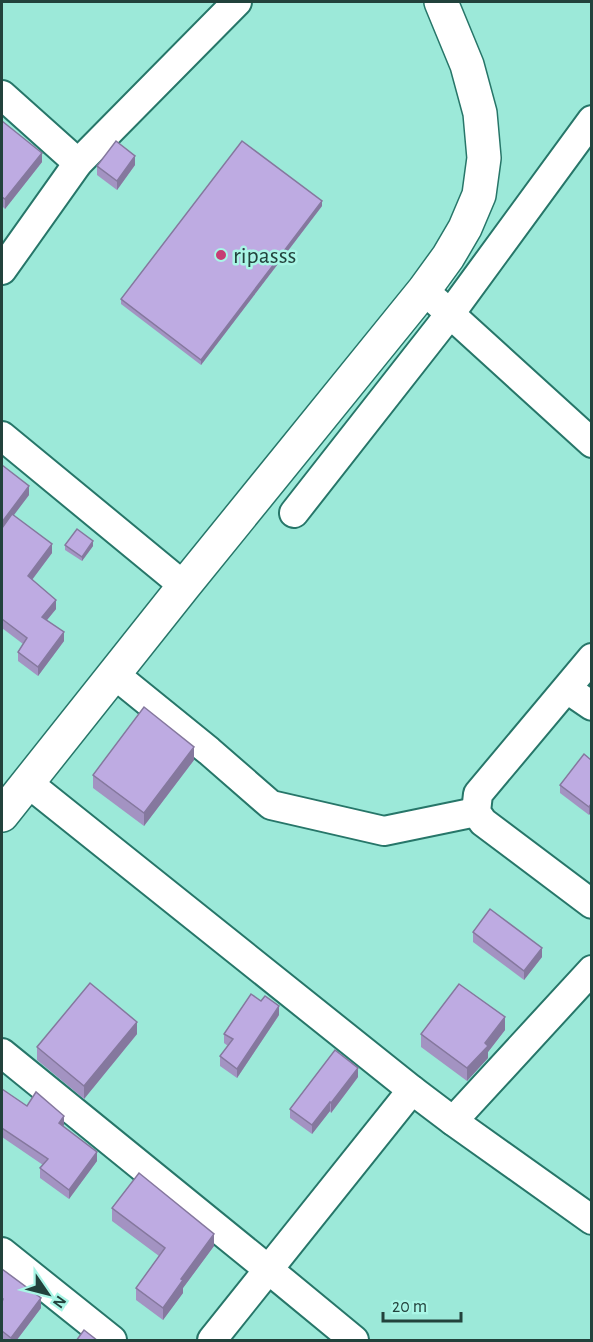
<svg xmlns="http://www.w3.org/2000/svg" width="593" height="1342" font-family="'Alegreya Sans',sans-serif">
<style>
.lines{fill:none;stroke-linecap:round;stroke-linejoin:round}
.minor-casing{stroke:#277669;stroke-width:32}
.primary-casing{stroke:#277669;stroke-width:36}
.minor{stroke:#fff;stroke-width:28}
.primary{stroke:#fff;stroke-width:33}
.wall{fill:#a393c2}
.shaded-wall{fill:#85789e}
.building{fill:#beabe2;stroke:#85789e;stroke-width:1.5}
.poi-dot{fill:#c73c74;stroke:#a9f6e6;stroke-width:2}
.labels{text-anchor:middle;stroke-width:5;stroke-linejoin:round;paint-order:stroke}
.poi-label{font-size:24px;fill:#22423c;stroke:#a9f6e6;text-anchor:start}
</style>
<rect width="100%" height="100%" fill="#9ce9d9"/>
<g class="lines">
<defs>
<g id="minor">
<polyline points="2,95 78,163"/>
<polyline points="2,270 78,163 237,2"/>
<polyline points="437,302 592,443"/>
<polyline points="2,436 184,586"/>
<polyline points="294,513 450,314 592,120"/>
<polyline points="592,658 478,794 476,812 483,822 592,904"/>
<polyline points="114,674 209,751 271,805 384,831 476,812"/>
<polyline points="567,689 592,706"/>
<polyline points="28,783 412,1090 453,1121 592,1220"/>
<polyline points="2,1053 269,1270 354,1340"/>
<polyline points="453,1121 592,970"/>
<polyline points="2,1252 112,1340"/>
<polyline points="212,1340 412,1090"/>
</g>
<polyline id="primary" points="2,815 184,586 424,290 448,257 465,228 479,195 484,158 480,113 467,65 441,2"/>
</defs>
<use href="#minor" class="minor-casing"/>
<use href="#primary" class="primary-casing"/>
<use href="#minor" class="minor"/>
<use href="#primary" class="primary"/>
</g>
<g class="wall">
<polygon points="2,121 42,162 5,209 2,206"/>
<polygon points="135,165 117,190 97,175 97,166"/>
<polygon points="322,206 201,365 121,304 121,299"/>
<polygon points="2,465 29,495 13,515 52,553 32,580 56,609 47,620 64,641 38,676 18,661 18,652 23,644 2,628"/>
<polygon points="65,545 93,546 82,561 65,550"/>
<polygon points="194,760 144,826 93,788 93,775"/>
<polygon points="591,760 589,815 560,793 560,785"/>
<polygon points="473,932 542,957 524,980 473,942"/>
<polygon points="279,1015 237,1078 220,1066 220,1056 228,1046 224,1043 224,1034"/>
<polygon points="505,1030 488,1052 488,1058 467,1081 421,1047 421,1034"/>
<polygon points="137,1034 84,1099 37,1060 37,1047"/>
<polygon points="358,1077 331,1113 330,1111 312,1134 290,1118 290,1109"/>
<polygon points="2,1089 27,1106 64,1125 63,1126 97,1161 69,1199 40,1178 40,1168 43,1165 2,1137"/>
<polygon points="112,1208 214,1246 183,1288 183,1293 163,1320 136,1300 136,1288 159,1256 112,1221"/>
<polygon points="2,1264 3,1270 41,1308 16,1341 2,1341"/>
</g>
<g class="shaded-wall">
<polygon points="42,153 42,162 5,209 5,199"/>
<polygon points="135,156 135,165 117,190 117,181"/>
<polygon points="322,201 322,206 201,365 201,360"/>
<polygon points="29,486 29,495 2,531 2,522"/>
<polygon points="93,541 93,546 82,561 82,557"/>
<polygon points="52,544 52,553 28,585 28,576"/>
<polygon points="56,600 56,609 42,626 42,617"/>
<polygon points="64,632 64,641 38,676 38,667"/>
<polygon points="194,747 194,760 144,826 144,813"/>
<polygon points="591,804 591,813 589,815 589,807"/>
<polygon points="542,948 542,957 524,980 524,971"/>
<polygon points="279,1006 279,1015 237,1078 237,1069"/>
<polygon points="505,1017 505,1030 488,1052 488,1058 467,1081 467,1068"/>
<polygon points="137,1022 137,1034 84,1099 84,1086"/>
<polygon points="358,1068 358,1077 331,1113 331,1103"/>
<polygon points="330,1102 330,1111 312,1134 312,1125"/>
<polygon points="64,1116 64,1125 59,1132 59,1123"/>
<polygon points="97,1152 97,1161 69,1199 69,1190"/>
<polygon points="214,1234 214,1246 183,1288 183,1293 163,1320 163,1308 181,1279"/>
<polygon points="41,1298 41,1308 16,1341 11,1341 11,1338"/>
</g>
<g class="building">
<polygon points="2,121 42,153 5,199 2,197"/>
<polygon points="116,141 135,156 117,181 97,166"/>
<polygon points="242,141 322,201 201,360 121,299"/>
<polygon points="2,465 29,486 2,522"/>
<polygon points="12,514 52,544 28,576 56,600 42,617 64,632 38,667 18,652 27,638 2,619 2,528"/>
<polygon points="77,529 93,541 82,557 65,545"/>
<polygon points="144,707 194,747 144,813 93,775"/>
<polygon points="584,754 591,760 591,804 589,807 560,785"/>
<polygon points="490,909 542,948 524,971 473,932"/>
<polygon points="90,983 137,1022 84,1086 37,1047"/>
<polygon points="459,984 505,1017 485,1043 488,1046 467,1068 421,1034"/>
<polygon points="251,994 261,1001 265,996 279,1006 237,1069 220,1056 233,1039 224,1034"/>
<polygon points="335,1050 358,1068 331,1103 330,1102 312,1125 290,1109"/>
<polygon points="2,1089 27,1106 36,1092 64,1116 59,1123 97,1152 69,1190 40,1168 48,1159 2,1128"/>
<polygon points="139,1173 214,1234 181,1279 183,1280 163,1308 136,1288 165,1248 112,1208"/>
<polygon points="2,1269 41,1298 11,1338 2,1331 2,1302 3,1299 2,1298"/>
<polygon points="84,1330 98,1341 76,1341"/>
</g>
<circle class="poi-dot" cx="221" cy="255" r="6"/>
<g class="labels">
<g class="poi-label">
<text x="233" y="263">ripasss</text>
</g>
</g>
<rect width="593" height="1342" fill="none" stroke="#22423c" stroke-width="6"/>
<g transform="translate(48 1294) rotate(125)" stroke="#a9f6e6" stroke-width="4.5" paint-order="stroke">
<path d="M0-4.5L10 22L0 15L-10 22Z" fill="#22423c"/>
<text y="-9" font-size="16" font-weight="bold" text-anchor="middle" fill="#22423c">N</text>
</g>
<path d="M383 1312v9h78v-9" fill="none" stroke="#22423c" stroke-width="3"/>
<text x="392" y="1312" font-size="18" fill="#22423c" stroke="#a9f6e6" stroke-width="4.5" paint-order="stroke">20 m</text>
</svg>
